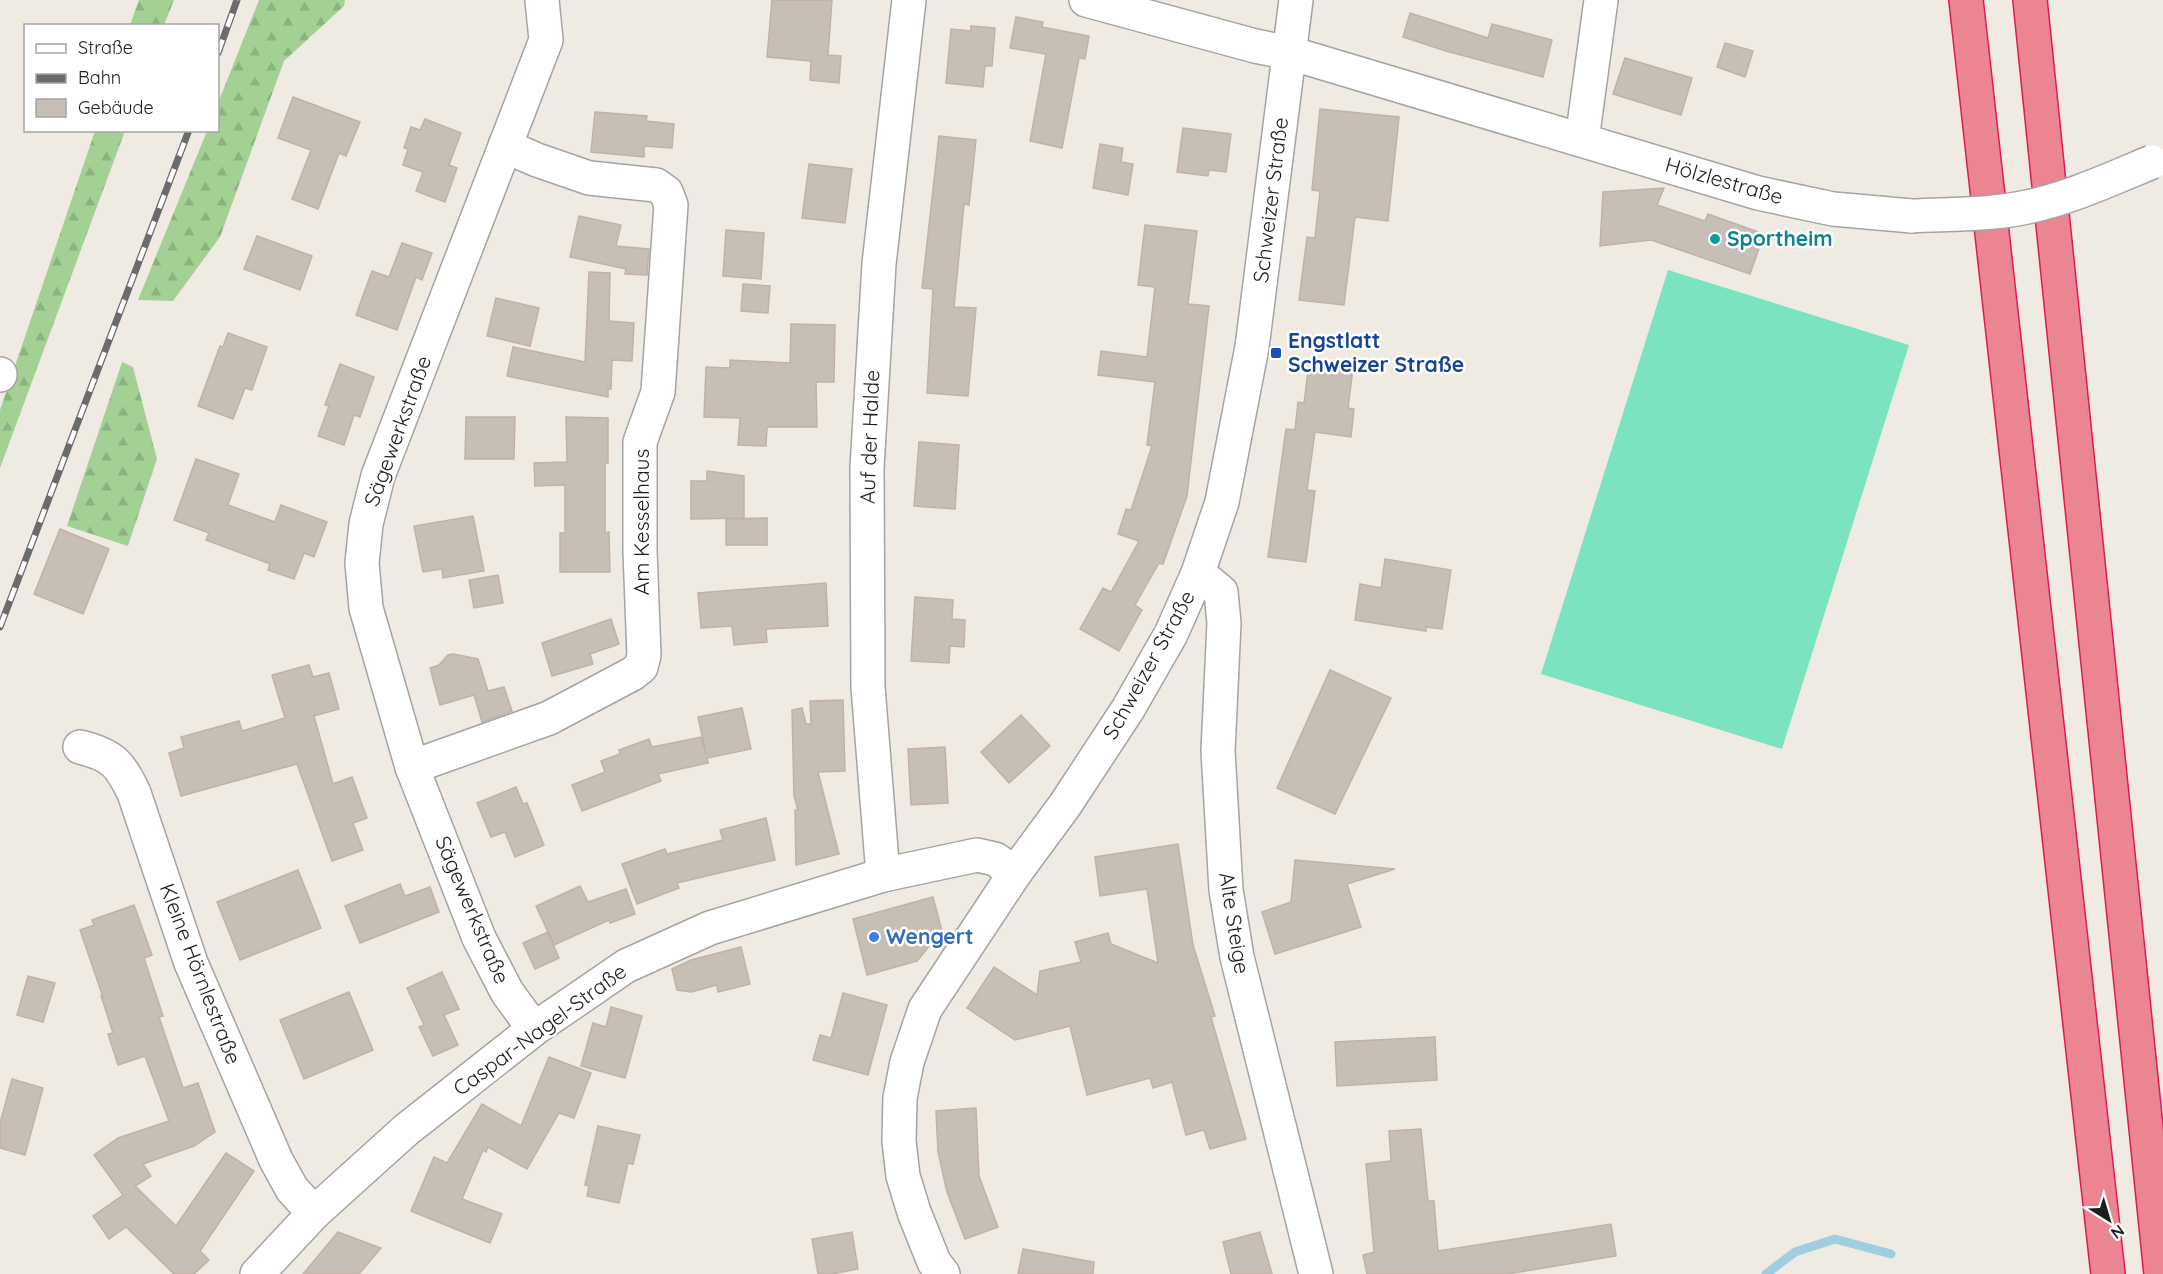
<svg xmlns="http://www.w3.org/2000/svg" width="2163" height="1274" font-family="Quicksand,sans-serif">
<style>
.forest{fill:url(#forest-firs)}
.pitch{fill:#7be3c0}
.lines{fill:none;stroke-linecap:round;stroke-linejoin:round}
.stream{stroke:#a0cedf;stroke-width:9}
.building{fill:#c7beb5;stroke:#c1b2a4;stroke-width:1.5}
.minor-casing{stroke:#a4a4a4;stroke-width:36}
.highway-casing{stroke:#e21a54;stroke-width:36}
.minor{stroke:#fff;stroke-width:33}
.highway{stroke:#eb8592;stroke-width:33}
.rail-casing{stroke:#6b6b6b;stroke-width:7}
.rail{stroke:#fff;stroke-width:4.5;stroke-dasharray:14;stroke-linecap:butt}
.minor-bridge-casing{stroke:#a4a4a4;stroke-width:36;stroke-linecap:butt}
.minor-bridge{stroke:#fff;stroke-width:33}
.culture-dot{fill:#0f9aa8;stroke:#fff;stroke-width:2}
.transit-dot{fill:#1a4fb4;stroke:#fff;stroke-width:2}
.shop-dot{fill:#3f7fe0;stroke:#fff;stroke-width:2}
.labels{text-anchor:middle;stroke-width:5;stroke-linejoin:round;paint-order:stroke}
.street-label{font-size:21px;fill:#1d1d1d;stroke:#fff}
.culture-label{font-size:21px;font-weight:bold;fill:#0d838f;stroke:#fff;text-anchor:start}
.transit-label{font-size:21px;font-weight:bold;fill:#164399;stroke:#fff;text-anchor:start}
.shop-label{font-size:21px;font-weight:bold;fill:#366cbe;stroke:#fff;text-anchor:start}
</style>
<defs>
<pattern id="forest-firs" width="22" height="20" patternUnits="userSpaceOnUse" patternTransform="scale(1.5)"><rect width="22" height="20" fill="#a3d194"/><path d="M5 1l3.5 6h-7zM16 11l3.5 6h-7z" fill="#8cb37f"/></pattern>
</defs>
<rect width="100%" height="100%" fill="#efebe2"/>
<g class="forest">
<polygon points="139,0 174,0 164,25 130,25"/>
<polygon points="259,0 345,0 344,6 284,61 220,237 173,301 138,300 207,131 218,130 218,103"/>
<polygon points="95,131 125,131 0,468 0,410"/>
<polygon points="122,362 133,367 157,459 128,546 67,526"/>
</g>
<polygon class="pitch" points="1668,270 1909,345 1782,749 1541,674"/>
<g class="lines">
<polyline class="stream" points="1766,1274 1795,1252 1835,1239 1891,1254"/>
</g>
<g class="building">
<polygon points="772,0 832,0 828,55 841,56 839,83 810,80 811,61 767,57"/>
<polygon points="1410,13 1488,38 1492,24 1552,40 1543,77 1446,51 1403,37"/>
<polygon points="1016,17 1043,22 1042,27 1089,36 1085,59 1079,58 1062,148 1030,141 1046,54 1010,48"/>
<polygon points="971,26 995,28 992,66 985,66 983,87 946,83 951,29 971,31"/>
<polygon points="1725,43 1753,51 1745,77 1717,67"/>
<polygon points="1625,58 1692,78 1681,115 1613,94"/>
<polygon points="293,97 360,122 346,156 339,153 318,209 292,199 311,150 278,138"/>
<polygon points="1320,109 1399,117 1388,221 1355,217 1344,305 1299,300 1307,237 1315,238 1320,191 1312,190"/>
<polygon points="595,112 647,116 646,121 674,124 672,148 644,146 644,157 591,152"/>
<polygon points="425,119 461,133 449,165 457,168 445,202 416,191 423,172 403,165 408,149 404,148 411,127 420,130"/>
<polygon points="1183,128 1231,134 1226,172 1209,170 1208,176 1177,172"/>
<polygon points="939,136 976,140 969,205 964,204 954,307 976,308 968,396 927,393 933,289 922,288"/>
<polygon points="1100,144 1123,148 1121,162 1133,164 1128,195 1093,188"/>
<polygon points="809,164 852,169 845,223 802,218"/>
<polygon points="1664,188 1657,205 1705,221 1708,214 1764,234 1750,274 1651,240 1600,246 1603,192"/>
<polygon points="579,216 621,225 616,246 649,249 647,275 625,274 626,269 570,257"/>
<polygon points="1145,225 1197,231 1188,304 1209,306 1187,496 1163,564 1159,563 1135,605 1142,610 1119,651 1080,629 1103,588 1111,592 1139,541 1118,534 1126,509 1131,510 1152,446 1147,445 1155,382 1098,375 1101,351 1147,357 1155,287 1138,285"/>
<polygon points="726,230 764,233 761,279 723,276"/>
<polygon points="257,236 312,256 300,290 244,269"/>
<polygon points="402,243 432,253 422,280 416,277 397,330 356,315 372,271 389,277"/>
<polygon points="589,272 610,273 609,321 634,323 632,361 612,360 611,389 608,389 608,397 507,376 513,347 585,362"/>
<polygon points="743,284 770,286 768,313 741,311"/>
<polygon points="496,298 539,308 530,346 487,336"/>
<polygon points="791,324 835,325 834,382 816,382 817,427 767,427 766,446 738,445 740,418 704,417 706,367 730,368 730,360 790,363"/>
<polygon points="228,333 267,347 252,390 245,388 233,419 198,406 220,346 223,347"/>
<polygon points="1309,363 1353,369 1348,408 1354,409 1351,437 1315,432 1307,490 1315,491 1306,562 1268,557 1286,429 1297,430 1295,430 1298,402 1304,403"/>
<polygon points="340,364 374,377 360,417 354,415 344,445 318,436 329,406 325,405"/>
<polygon points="466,417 515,417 514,459 465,459"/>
<polygon points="566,417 608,418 608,463 605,463 605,533 609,532 610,572 560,572 560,533 565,533 565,485 535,486 534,463 567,462"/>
<polygon points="919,442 959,445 955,509 914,506"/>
<polygon points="196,459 239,474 228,505 275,522 281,505 327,522 314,557 304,553 294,579 268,570 270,564 206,540 209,533 174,520"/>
<polygon points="707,471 744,476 744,518 691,519 691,481 707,481"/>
<polygon points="473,516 484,571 443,578 442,569 423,572 414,526"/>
<polygon points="767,518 767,545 726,545 726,519"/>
<polygon points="60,529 109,549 83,614 34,594"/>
<polygon points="1385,559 1451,570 1442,629 1426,627 1426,631 1355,620 1360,584 1381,588"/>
<polygon points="498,575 503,603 474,608 469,580"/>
<polygon points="826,583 828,626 766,629 767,642 734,645 732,626 701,628 698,593"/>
<polygon points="915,597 953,600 952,619 965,620 964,647 950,646 949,663 911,661"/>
<polygon points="611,619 619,644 590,654 593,664 552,676 542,643"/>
<polygon points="453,654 478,659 488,691 504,687 512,711 482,722 474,695 440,705 430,668 439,665 448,655"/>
<polygon points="309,665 313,677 329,673 339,709 314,716 333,784 352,777 367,818 353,823 363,850 332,861 297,764 181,796 169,753 184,748 181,737 239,721 242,731 285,718 272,675"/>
<polygon points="1330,670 1391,698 1335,814 1277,788"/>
<polygon points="843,700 845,771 818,772 839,854 796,865 795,810 798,810 794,796 792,710 802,708 806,724 811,724 810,701"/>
<polygon points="742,708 751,749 707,758 708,763 658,774 661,781 582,811 572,785 605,772 601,761 620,754 619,750 649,739 652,747 701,737 706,754 698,717"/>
<polygon points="1021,715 1050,746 1009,783 981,752"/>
<polygon points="945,747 948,803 911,805 908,749"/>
<polygon points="516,787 523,804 527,803 544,845 515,857 505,832 491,837 477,803"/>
<polygon points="766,818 775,860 677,883 679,888 637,904 622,864 665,849 667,854 723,840 720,830"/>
<polygon points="1178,844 1193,945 1215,1016 1211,1017 1246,1139 1210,1149 1204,1130 1186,1135 1172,1082 1153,1088 1150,1078 1087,1095 1070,1026 1015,1040 967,1008 994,967 1037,995 1040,971 1081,962 1075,942 1108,933 1111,944 1158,963 1147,889 1100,896 1095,857"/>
<polygon points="1295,860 1395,869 1347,884 1361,927 1275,954 1262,912 1291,902"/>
<polygon points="298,870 321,928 240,960 217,902"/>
<polygon points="400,884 405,896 430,887 439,912 360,943 345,906"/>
<polygon points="580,886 588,902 626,889 635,914 610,923 609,920 554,945 536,906"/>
<polygon points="933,897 942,931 917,961 867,975 853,919"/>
<polygon points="134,905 152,955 144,958 163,1016 159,1017 183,1088 198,1083 215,1132 194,1146 143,1164 151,1176 135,1186 176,1226 226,1153 254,1171 200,1251 209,1260 194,1274 174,1274 126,1227 109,1239 93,1216 123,1195 94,1155 118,1138 169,1121 145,1056 118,1065 108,1034 113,1033 101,996 103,997 80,930 94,925 92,920"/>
<polygon points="548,932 559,958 535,969 523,943"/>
<polygon points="741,947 750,984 718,992 717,985 691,992 677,990 672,969 691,960"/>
<polygon points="442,972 459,1009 444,1015 458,1045 433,1056 419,1027 424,1025 407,988"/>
<polygon points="28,976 55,983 43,1022 17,1015"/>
<polygon points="349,992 373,1050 304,1079 280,1020"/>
<polygon points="843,993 887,1005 868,1075 813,1060 820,1035 831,1038"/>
<polygon points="611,1007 642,1016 625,1078 581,1066 593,1023 606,1027"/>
<polygon points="1435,1037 1437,1080 1337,1086 1335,1042"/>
<polygon points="549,1057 591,1073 574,1118 559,1113 527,1169 488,1147 486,1152 483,1150 462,1199 502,1214 490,1243 411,1211 434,1157 447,1163 482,1104 521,1126"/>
<polygon points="12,1079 43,1088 25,1155 0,1148 0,1123"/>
<polygon points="976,1108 979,1176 998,1227 965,1239 947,1192 938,1152 936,1111"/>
<polygon points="598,1126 640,1135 633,1164 628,1163 619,1203 587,1196 589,1186 585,1185"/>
<polygon points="1421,1129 1428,1201 1434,1201 1438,1251 1611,1224 1616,1256 1508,1274 1367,1274 1363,1255 1374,1252 1366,1164 1391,1161 1389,1131"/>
<polygon points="338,1232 381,1248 359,1274 303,1274"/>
<polygon points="852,1232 858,1269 831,1274 818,1274 812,1239"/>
<polygon points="1260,1232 1272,1274 1231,1274 1223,1242"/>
<polygon points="1023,1249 1094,1262 1093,1274 1018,1274"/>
</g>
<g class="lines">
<defs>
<g id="minor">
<polyline points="1086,0 1255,46 1290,53 1758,193 1833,209 1912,216"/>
<polyline points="1582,140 1601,0"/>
<polyline points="0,374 0,375"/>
<polyline points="1198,573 1221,592 1224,623 1218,751 1226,890 1237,957 1316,1274"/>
<path d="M80,747c33,8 40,17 54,46l57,170 85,197 16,29 22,24"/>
<polyline points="412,767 549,718 632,674 641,667 644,655 640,551 640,442 658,392 671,205 666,192 656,185 589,178 537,160 505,146"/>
<polyline points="883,875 868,687 867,468 879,264 909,0"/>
<polyline points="534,1029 507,992 479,938 412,767 366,608 362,563 366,524 378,476 546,40 542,0"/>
<polyline points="257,1274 314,1213 406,1130 534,1029 626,966 710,928 883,875 977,855 995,859 1015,873"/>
<polyline points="943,1274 934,1262 914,1212 903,1176 899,1141 900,1098 907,1062 925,1009 1015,873 1065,805 1128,709 1171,634 1198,573 1222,502 1252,347 1296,0"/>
</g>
<g id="highway">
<polyline points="1966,0 2108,1274"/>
<polyline points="2030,0 2161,1274"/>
</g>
</defs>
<use href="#minor" class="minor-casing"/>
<use href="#highway" class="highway-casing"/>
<use href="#minor" class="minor"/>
<use href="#highway" class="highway"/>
<defs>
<g id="rail">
<polyline points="218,53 237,0"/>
<polyline points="0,627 189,130"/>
</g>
</defs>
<use href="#rail" class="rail-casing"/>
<use href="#rail" class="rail"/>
<defs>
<path id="minor-bridge" d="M1912,216c38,-2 78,-1 115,-9 43,-9 84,-28 125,-45"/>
</defs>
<use href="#minor-bridge" class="minor-bridge-casing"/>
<use href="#minor-bridge" class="minor-bridge"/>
</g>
<circle class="culture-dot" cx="1715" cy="239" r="6"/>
<rect class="transit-dot" x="1270" y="347" width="12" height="12" rx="3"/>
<circle class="shop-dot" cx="874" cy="937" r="6"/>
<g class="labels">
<g class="street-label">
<text transform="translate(1724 181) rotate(16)" y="7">Hölzlestraße</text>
<text transform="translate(1271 200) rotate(-83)" y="7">Schweizer Straße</text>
<text transform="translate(398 431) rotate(-70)" y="7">Sägewerkstraße</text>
<text transform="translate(870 437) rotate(-88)" y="7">Auf der Halde</text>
<text transform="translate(642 522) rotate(-90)" y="7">Am Kesselhaus</text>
<text transform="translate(1149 665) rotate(-61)" y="7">Schweizer Straße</text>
<text transform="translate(472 910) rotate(67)" y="7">Sägewerkstraße</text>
<text transform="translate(1234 923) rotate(81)" y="7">Alte Steige</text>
<text transform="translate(200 974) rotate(69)" y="7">Kleine Hörnlestraße</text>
<text transform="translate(540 1030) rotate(-36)" y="7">Caspar-Nagel-Straße</text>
</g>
<g class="culture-label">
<text x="1727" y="246">Sportheim</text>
</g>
<g class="transit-label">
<text x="1288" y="348">Engstlatt<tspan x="1288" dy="24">Schweizer Straße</tspan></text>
</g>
<g class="shop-label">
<text x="886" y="944">Wengert</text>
</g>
</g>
<rect x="24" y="24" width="195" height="108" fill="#ffffff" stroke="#a5a5a5" stroke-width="1.5"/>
<rect x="36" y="44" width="30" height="9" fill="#ffffff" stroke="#a5a5a5" stroke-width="1.5"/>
<text x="78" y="54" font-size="18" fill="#1d1d1d">Straße</text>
<rect x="36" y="74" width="30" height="9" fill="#6b6b6b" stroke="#a5a5a5" stroke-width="1.5"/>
<text x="78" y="84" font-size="18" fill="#1d1d1d">Bahn</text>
<rect x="36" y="99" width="30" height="18" fill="#c7beb5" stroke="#a5a5a5" stroke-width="1.5"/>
<text x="78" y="114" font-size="18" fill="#1d1d1d">Gebäude</text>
<g transform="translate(2109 1220) rotate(143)" stroke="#ffffff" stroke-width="4.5" paint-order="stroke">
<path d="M0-4.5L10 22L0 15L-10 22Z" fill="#1d1d1d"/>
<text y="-9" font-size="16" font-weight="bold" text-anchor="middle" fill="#1d1d1d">N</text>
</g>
</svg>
